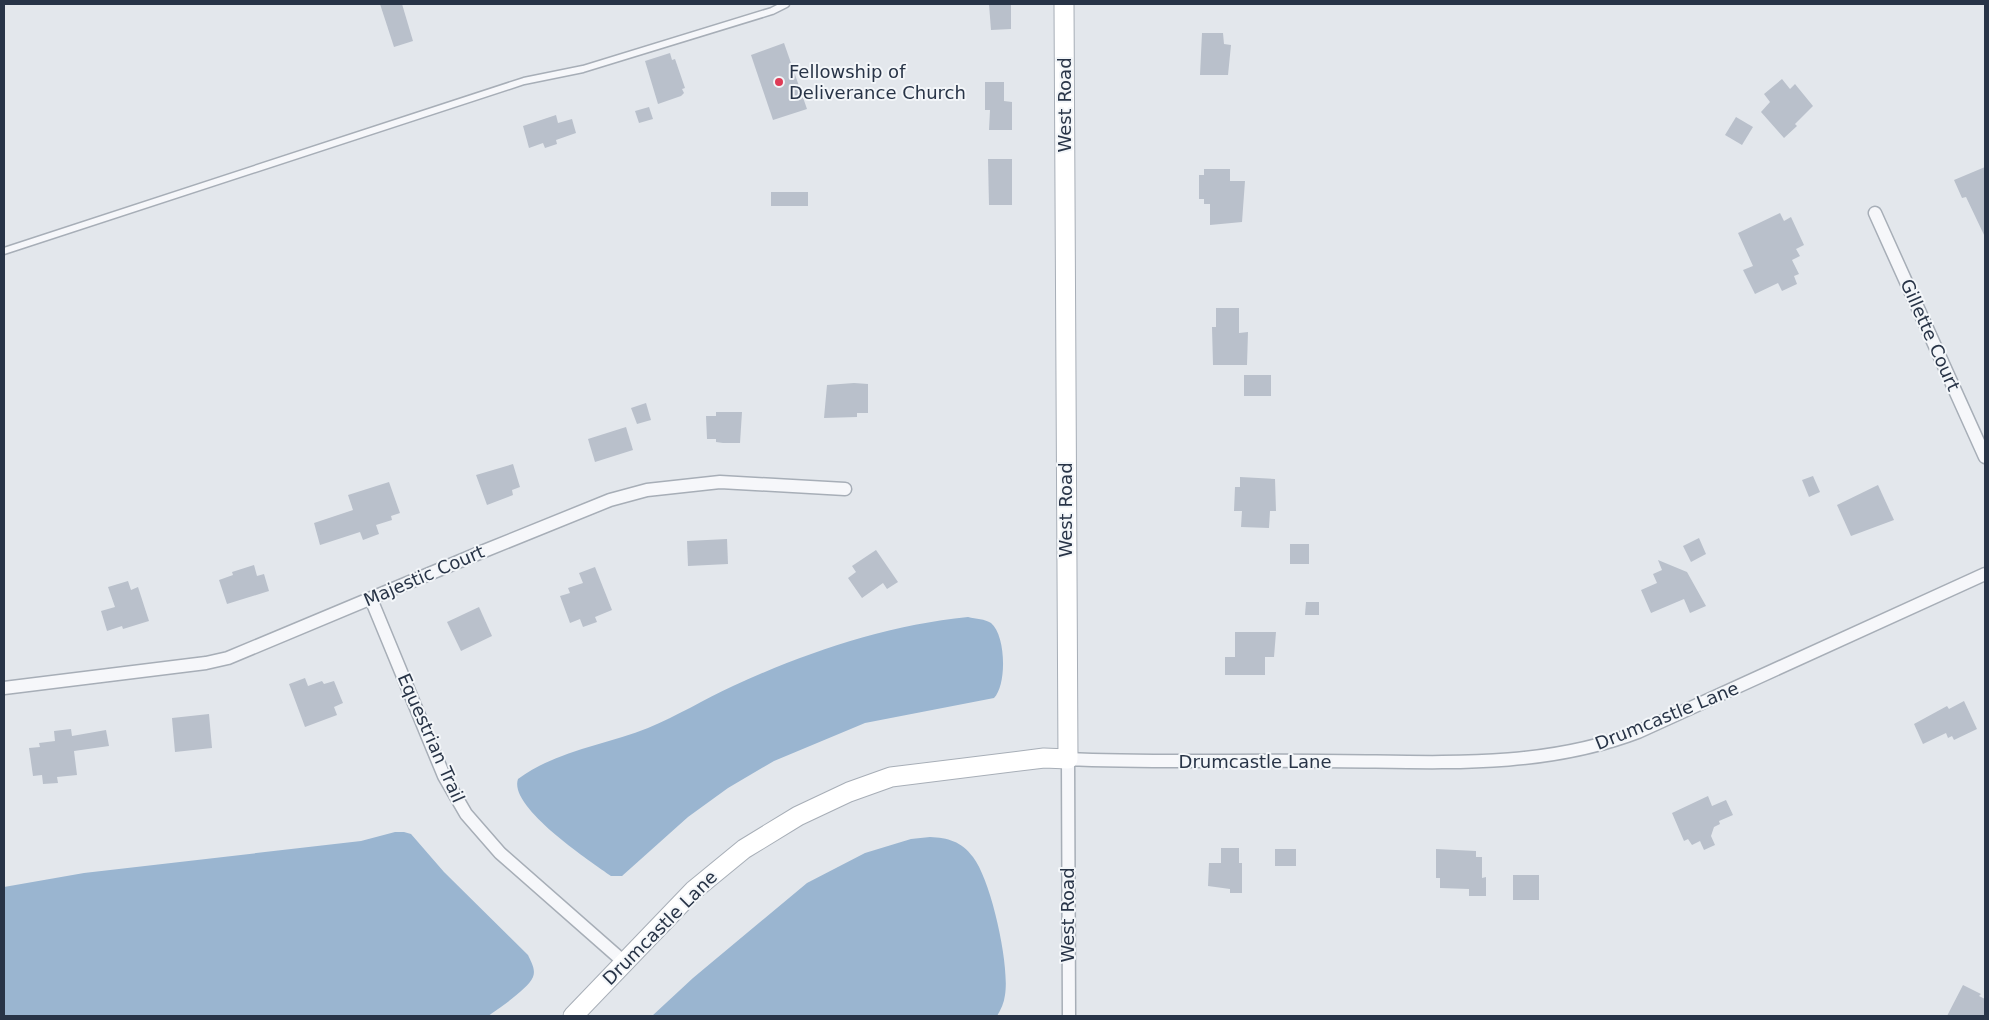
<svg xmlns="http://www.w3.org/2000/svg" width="1989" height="1020" font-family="'DejaVu Sans',sans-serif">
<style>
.water{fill:#9ab5d0}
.building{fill:#b9c0cb}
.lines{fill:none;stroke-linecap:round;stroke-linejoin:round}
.lane-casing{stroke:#a7aeb7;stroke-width:9}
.street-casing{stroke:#a7aeb7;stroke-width:15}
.secondary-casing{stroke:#a7aeb7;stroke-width:21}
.lane{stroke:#f6f7fa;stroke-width:6}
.street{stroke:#f6f7fa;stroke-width:12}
.secondary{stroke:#fff;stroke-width:19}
.poi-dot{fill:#de3b56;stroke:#f3f6f9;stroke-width:2}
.labels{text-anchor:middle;stroke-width:4;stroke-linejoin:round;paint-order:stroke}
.poi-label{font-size:18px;fill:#283447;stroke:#f3f6f9;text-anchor:start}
.street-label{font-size:18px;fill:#283447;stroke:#f3f6f9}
</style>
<rect width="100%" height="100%" fill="#e3e7ec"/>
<g class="water">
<path d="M968,617c8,2 17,2 23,6 15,12 16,62 3,75l-129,25 -91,38 -46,27 -40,29 -66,59h-11c-21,-15 -103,-69 -93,-97 37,-28 88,-34 130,-51 29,-12 57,-29 85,-42 74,-34 154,-61 235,-69z"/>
<path d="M395,832h9l7,2 33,38 84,83c3,7 8,14 5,22 -5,12 -34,31 -45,39h-484v-129l80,-14 277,-32z"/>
<path d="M930,837c18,1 31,4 43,20 18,23 37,108 32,138 -1,8 -4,14 -8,21h-345l41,-38 114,-95 58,-30 46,-14z"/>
</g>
<g class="building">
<polygon points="380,4 402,4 413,41 394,47"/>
<polygon points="989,4 1011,5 1011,29 991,30"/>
<polygon points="1202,33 1223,33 1224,44 1231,45 1228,75 1200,75"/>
<polygon points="784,43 807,109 773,120 751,55"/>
<polygon points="670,53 672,60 675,59 685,88 682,89 684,93 681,96 658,104 645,61"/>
<polygon points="1782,79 1790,89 1795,84 1813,106 1795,124 1797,126 1784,138 1761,112 1770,102 1764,94"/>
<polygon points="985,82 1004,82 1004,101 1012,102 1012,130 989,130 990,110 985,110"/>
<polygon points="649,107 653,119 639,123 635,111"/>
<polygon points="556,115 558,123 572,119 576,133 556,140 557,144 545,148 543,143 529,148 523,126"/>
<polygon points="1736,117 1753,127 1742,145 1725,135"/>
<polygon points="988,159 1012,159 1012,205 989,205"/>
<polygon points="1985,167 1985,237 1966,197 1962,198 1954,180"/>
<polygon points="1204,169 1230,169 1230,181 1245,181 1242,222 1210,225 1210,204 1204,204 1204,199 1199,199 1199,175 1204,175"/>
<rect x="771" y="192" width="37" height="14"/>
<polygon points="1780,213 1784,221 1791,217 1804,245 1796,249 1800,256 1792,260 1799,274 1794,276 1797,284 1782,291 1778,283 1755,294 1743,270 1753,266 1738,233"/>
<polygon points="1216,308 1239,308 1239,333 1248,332 1247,365 1213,365 1212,327 1216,327"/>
<rect x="1244" y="375" width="27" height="21"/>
<polygon points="854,383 868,384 868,413 857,413 857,417 824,418 827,385"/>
<polygon points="646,403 651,420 637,424 631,408"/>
<polygon points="716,412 742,412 740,443 723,443 716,442 716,439 707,439 706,416 716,416"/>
<polygon points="626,427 633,450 595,462 588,439"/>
<polygon points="513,464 520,487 512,490 513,495 487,505 476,475"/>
<polygon points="1813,476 1820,492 1809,497 1802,480"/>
<polygon points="1240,477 1275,479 1276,511 1270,511 1269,528 1241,527 1242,511 1234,511 1235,487 1240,487"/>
<polygon points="389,482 400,513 391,516 392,520 376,525 379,534 363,540 360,532 320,545 314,523 353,510 348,495"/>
<polygon points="1878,485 1894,520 1851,536 1837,505"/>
<polygon points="1699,538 1706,554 1691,562 1683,546"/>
<polygon points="727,539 728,564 688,566 687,541"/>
<rect x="1290" y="544" width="19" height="20"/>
<polygon points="876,550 898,582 887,589 883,583 862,598 848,578 856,572 852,566"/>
<polygon points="1658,560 1687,572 1706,606 1690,613 1684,599 1651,613 1641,590 1657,583 1653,574 1662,570"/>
<polygon points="254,565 257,576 264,574 269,591 227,604 219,580 233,575 232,572"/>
<polygon points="595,567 612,610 595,617 597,622 583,627 580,619 570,623 560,596 570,593 568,588 583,583 579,573"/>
<polygon points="128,581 131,590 138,587 149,621 123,629 122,626 107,631 101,611 115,607 108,587"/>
<polygon points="1306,602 1319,602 1319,615 1305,615"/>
<polygon points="479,607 492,636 461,651 447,622"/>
<polygon points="1235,632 1276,632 1274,657 1265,657 1265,675 1225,675 1225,657 1235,657"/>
<polygon points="305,678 308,686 322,681 324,684 334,681 343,703 334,707 337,715 305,727 289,684"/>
<polygon points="1964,701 1977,729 1954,740 1952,736 1948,738 1946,733 1923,744 1914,724 1947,706 1949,709"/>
<polygon points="209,714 212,748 175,752 172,718"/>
<polygon points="71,729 72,736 106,730 109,746 74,751 77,775 57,777 58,783 43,784 42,775 33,776 29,748 40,747 39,743 55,741 54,731"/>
<polygon points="1708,796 1712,806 1726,800 1733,815 1719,821 1720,824 1714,827 1711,836 1715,845 1704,850 1700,841 1692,845 1688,839 1684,841 1672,813"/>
<polygon points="1221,848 1239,848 1239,863 1242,863 1242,893 1230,893 1230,889 1208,886 1209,863 1221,863"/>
<rect x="1275" y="849" width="21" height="17"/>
<polygon points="1436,849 1476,851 1476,857 1482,857 1482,878 1486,877 1486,896 1469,896 1469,889 1440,888 1440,878 1436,878"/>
<rect x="1513" y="875" width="26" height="25"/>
<polygon points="1963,985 1981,994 1979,996 1985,999 1985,1016 1947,1016"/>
</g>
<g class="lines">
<defs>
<polyline id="lane" points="4,251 524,81 583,69 772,11 786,4"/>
<g id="street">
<polyline points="1875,213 1985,457"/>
<polyline points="371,599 444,776 466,814 500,853 624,962"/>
<polyline points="4,688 206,663 228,658 484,551 610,500 647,490 720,482 845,489"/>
<path d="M1069,1016l-1,-257c84,4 168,1 253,2 107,0 215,10 317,-29l347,-158"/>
</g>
<polyline id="secondary" points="573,1016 694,890 744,849 798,816 849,792 891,777 1044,758 1068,759 1064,4"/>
</defs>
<use href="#lane" class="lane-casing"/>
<use href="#street" class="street-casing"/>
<use href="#secondary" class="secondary-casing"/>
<use href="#lane" class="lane"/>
<use href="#street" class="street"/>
<use href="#secondary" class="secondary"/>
</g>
<circle class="poi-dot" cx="779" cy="82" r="5"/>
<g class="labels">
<g class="poi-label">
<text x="789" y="78">Fellowship of<tspan x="789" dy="21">Deliverance Church</tspan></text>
</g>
<g class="street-label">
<text transform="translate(1065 105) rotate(-90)" y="6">West Road</text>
<text transform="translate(1930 335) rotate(66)" y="6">Gillette Court</text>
<text transform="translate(1066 510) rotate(-90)" y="6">West Road</text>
<text transform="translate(424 576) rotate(-23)" y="6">Majestic Court</text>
<text transform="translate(1667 716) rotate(-22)" y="6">Drumcastle Lane</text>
<text transform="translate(431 738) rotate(66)" y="6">Equestrian Trail</text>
<text x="1255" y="768">Drumcastle Lane</text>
<text transform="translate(1068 915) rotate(-90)" y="6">West Road</text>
<text transform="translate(660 928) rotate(-45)" y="6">Drumcastle Lane</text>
</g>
</g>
<rect width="1989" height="1020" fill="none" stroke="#283447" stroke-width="10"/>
</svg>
